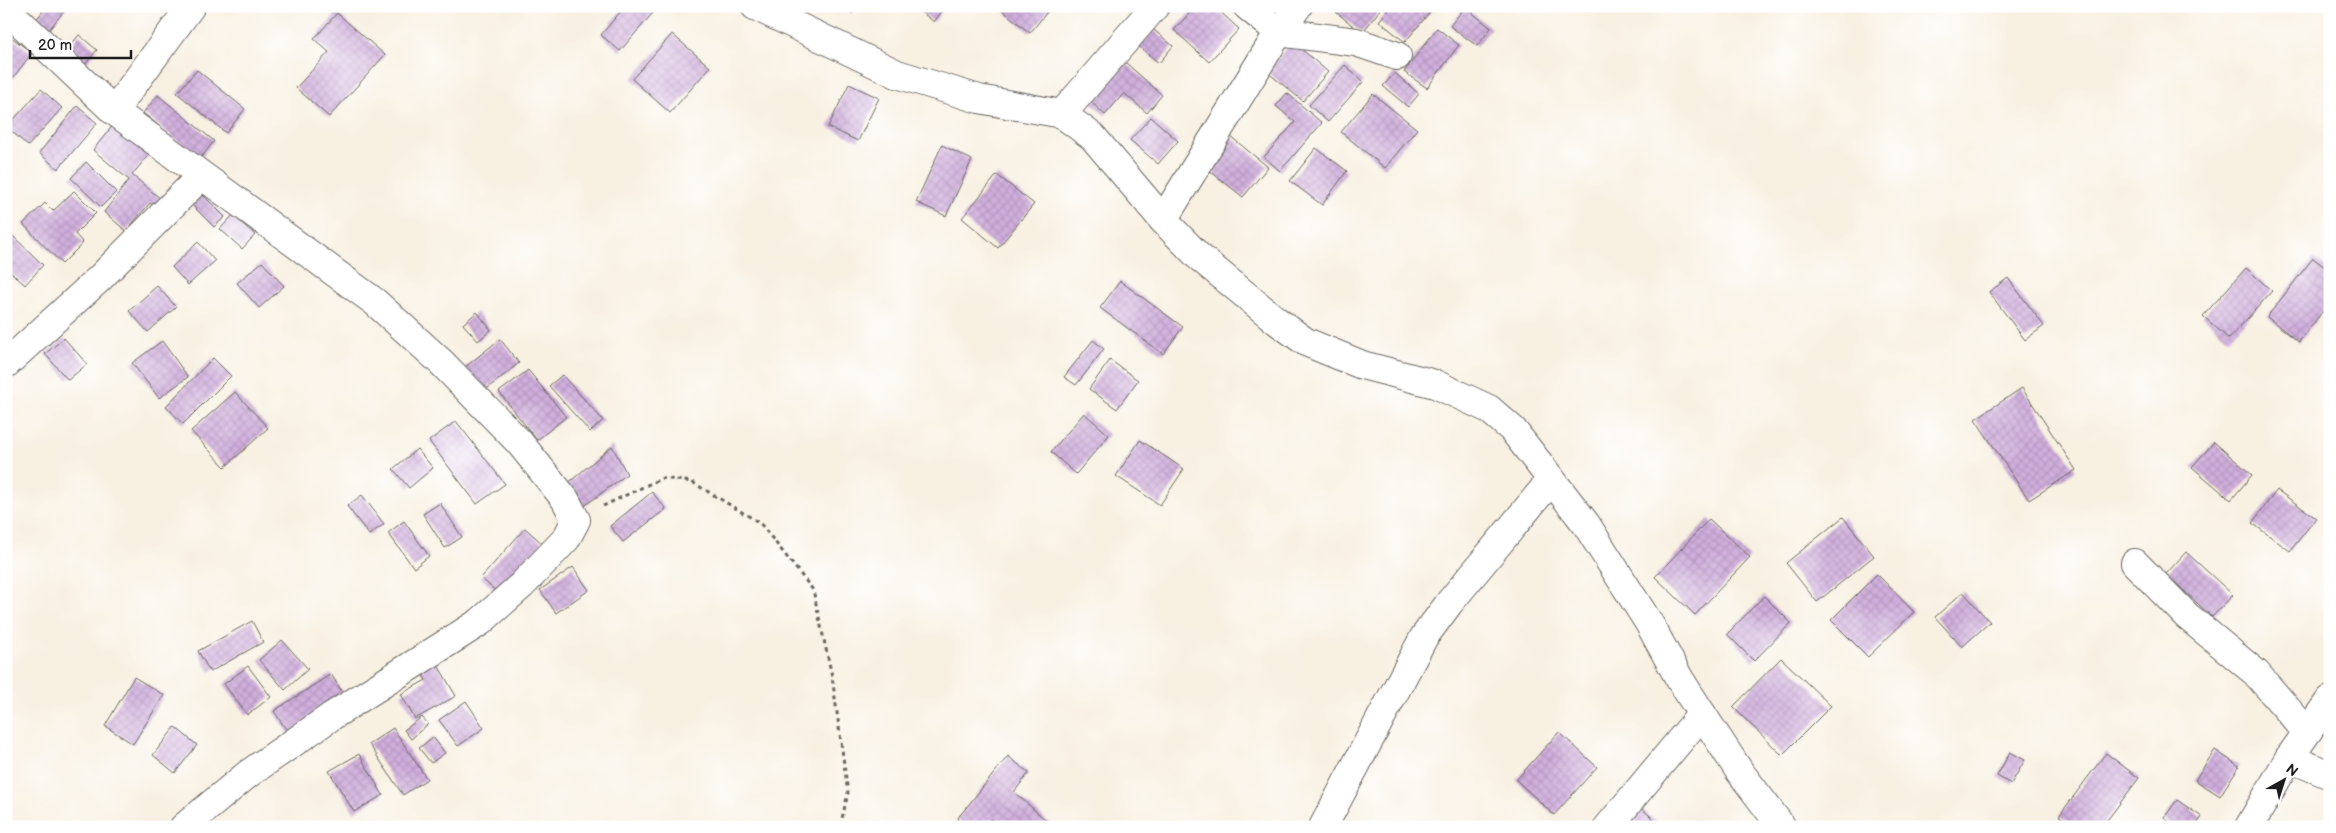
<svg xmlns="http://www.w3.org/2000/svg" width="2336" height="833" font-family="'Balsamiq Sans',sans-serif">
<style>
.building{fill:url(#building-cross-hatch)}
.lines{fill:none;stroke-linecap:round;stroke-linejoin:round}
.minor-casing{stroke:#696661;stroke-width:30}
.path{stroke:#696661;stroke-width:3;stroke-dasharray:4 4;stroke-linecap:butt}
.minor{stroke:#fff;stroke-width:28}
</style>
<defs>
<pattern id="building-cross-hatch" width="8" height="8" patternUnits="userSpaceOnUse" patternTransform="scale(1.25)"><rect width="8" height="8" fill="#d0afdd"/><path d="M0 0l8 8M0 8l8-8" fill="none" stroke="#b296bd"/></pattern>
</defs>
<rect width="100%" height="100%" fill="#fff"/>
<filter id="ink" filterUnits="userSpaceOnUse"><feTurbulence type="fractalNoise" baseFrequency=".02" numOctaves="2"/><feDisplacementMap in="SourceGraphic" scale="10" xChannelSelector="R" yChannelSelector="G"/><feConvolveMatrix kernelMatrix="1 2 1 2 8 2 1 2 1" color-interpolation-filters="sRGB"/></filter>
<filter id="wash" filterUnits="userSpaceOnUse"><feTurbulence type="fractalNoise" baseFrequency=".0096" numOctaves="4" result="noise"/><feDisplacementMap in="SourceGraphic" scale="20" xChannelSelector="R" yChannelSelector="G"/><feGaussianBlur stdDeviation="1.12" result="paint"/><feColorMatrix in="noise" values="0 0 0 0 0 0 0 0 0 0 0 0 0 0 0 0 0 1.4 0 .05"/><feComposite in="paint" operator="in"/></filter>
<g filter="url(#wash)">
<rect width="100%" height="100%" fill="#f8f0e1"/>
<g id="blocks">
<g class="building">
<polygon points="47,6 68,6 44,36 31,26"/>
<polygon points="625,6 658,7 620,51 601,35"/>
<polygon points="841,6 856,6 852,13"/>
<polygon points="914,6 946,6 934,22"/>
<polygon points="997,6 1052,6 1030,33"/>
<polygon points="1196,6 1214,6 1239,29 1209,62 1174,30"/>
<polygon points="1341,6 1383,6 1362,33 1336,12"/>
<polygon points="1392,6 1435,6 1405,42 1379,21"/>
<polygon points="1465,7 1491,28 1477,46 1450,26"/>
<polygon points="337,13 385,55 329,117 296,88 329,52 314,39"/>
<polygon points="1147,24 1173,46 1159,63 1133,42"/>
<polygon points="1437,28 1459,45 1427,88 1404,72"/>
<polygon points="6,33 32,53 6,87"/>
<polygon points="672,34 710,67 670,113 632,79"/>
<polygon points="79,35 97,50 80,71 61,57"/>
<polygon points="1292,41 1328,72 1303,101 1267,72"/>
<polygon points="1125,62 1162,95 1147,113 1124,93 1105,115 1090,101"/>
<polygon points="1345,65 1363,82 1328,122 1309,105"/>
<polygon points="197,70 245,109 226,133 177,93"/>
<polygon points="1395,73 1419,94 1408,107 1383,86"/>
<polygon points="849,84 879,98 858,141 828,127"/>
<polygon points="41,89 62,108 28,146 7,127"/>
<polygon points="1287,93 1322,123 1280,171 1264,157 1295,122 1276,106"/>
<polygon points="1373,94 1417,129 1385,168 1341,132"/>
<polygon points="158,95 214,141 200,159 143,113"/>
<polygon points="77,106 97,123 58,169 39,153"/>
<polygon points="1151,117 1178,141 1158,164 1130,140"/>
<polygon points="114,124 150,153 132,175 167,204 161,212 150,203 126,231 104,212 129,180 93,150"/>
<polygon points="1230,136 1268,167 1243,197 1205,167"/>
<polygon points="942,145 972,160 946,216 916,202"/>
<polygon points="1316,148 1347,171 1322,205 1290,181"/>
<polygon points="86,162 116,192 101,207 71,178"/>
<polygon points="997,175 1034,204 998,248 962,218"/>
<polygon points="196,188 225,217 214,227 185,198"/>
<polygon points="74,191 96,213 75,234 83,243 62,264 23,224 45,203 53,211"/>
<polygon points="233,215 255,235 242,249 220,229"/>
<polygon points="13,236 43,265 25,285 6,268 6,243"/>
<polygon points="198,242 215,261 188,285 172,267"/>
<polygon points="2313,258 2330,271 2330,302 2299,342 2267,317"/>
<polygon points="262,262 284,286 259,308 237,283"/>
<polygon points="2246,268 2272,291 2229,339 2203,316"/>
<polygon points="2008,278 2044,326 2025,340 1989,292"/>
<polygon points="1120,281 1183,327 1163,354 1100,308"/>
<polygon points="157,286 176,307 148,332 129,311"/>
<polygon points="477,312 491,330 478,341 463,324"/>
<polygon points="64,338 87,364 68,380 45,354"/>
<polygon points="500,339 519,363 483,392 464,368"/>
<polygon points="1093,340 1104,349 1076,385 1064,377"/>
<polygon points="162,341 188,377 159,398 132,363"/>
<polygon points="213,358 231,376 183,424 166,406"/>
<polygon points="1110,360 1138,380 1117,409 1089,389"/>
<polygon points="528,370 566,417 537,440 499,392"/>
<polygon points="562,375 603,420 590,432 549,386"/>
<polygon points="2022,388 2076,470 2029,500 1975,419"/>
<polygon points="235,392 268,428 225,467 191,431"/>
<polygon points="1084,413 1109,435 1076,474 1051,452"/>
<polygon points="456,421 505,484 477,504 429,441"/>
<polygon points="1140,440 1184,469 1160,505 1116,476"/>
<polygon points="2214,442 2252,475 2231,500 2192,467"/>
<polygon points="612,446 627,474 583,507 566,485"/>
<polygon points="417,449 433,468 409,488 393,469"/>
<polygon points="2277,490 2316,518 2290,551 2252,523"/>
<polygon points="652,492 666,509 623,542 610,526"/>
<polygon points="362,495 384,524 369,535 347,506"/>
<polygon points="440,503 462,537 445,548 423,514"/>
<polygon points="1843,517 1874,556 1817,602 1786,563"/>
<polygon points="1709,519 1750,557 1695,615 1655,577"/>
<polygon points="404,521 429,556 414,568 388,533"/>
<polygon points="525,528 544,545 500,595 481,578"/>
<polygon points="2186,552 2233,595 2212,617 2166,574"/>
<polygon points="573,567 589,590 556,613 540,590"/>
<polygon points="1877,574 1914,612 1868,657 1831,620"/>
<polygon points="1963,592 1990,622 1962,647 1935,617"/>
<polygon points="1764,596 1791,623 1754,661 1727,634"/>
<polygon points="252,621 263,642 210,672 198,651"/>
<polygon points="282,640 308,669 285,690 259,660"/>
<polygon points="432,655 456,696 415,719 401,694 426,680 416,664"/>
<polygon points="1781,658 1831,706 1782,755 1733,707"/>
<polygon points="248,666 271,697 247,715 224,684"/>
<polygon points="331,674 347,700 291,737 274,711"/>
<polygon points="134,677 164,695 133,744 105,726"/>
<polygon points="466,701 484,728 458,746 439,720"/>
<polygon points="422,717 428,724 411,739 404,730"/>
<polygon points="175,727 197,745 175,773 153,755"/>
<polygon points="393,728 427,779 403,795 369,744"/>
<polygon points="1559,732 1597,767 1554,815 1516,780"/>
<polygon points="433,737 445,753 431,763 419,748"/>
<polygon points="2215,750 2239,766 2220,796 2195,780"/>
<polygon points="2010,752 2025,760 2011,784 1997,776"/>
<polygon points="2106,753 2139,778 2102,827 2074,827 2059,816"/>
<polygon points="359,754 383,795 354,812 329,771"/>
<polygon points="1008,756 1029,773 1014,792 1054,827 1000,827 991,819 985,827 967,827 957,819"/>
<polygon points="2177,800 2202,817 2195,827 2176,827 2164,818"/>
<polygon points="1637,804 1662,827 1618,827"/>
</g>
</g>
</g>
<g filter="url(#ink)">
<use href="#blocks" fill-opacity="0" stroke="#696661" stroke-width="1"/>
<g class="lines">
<defs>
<g id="minor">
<polyline points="755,6 897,74 979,99 1062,114 1093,137 1163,220 1198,256 1277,321 1306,342 1362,365 1435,384 1489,409 1513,430 1586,524 1649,623 1679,678 1702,714 1740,772 1782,827"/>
<polyline points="1247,6 1279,32 1356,42 1397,56"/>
<polyline points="6,9 114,111 375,302 441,362 519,442 565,499 576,520 566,539 522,585 480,622 332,716 248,774 184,827"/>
<polyline points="114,111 191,6"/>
<polyline points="1062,114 1155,6"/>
<polyline points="1163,220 1279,32 1298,6"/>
<polyline points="6,364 100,278 201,176"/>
<polyline points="2135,563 2187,616 2256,673 2307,732"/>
<polyline points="2289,758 2330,775"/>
<polyline points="1323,827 1424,637 1450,602 1551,480"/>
<polyline points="1608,827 1702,714"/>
<polyline points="2249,827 2289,758 2330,700"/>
</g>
</defs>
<use href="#minor" class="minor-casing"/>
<polyline class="path" points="603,506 662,478 692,482 760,523 813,590 832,676 848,793 840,827"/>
<use href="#minor" class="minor"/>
</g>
</g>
<rect width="2336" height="833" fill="none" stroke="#fff" stroke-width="25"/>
<g transform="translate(2284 780) rotate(39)" stroke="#ffffff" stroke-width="4" paint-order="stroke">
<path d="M0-4L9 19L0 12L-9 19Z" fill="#1c1c1c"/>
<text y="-8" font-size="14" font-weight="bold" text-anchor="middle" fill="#1c1c1c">N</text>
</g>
<path d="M30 50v8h101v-8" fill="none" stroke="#1c1c1c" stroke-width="2.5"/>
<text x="38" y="50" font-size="15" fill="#1c1c1c" stroke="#ffffff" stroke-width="4" paint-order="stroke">20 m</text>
</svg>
